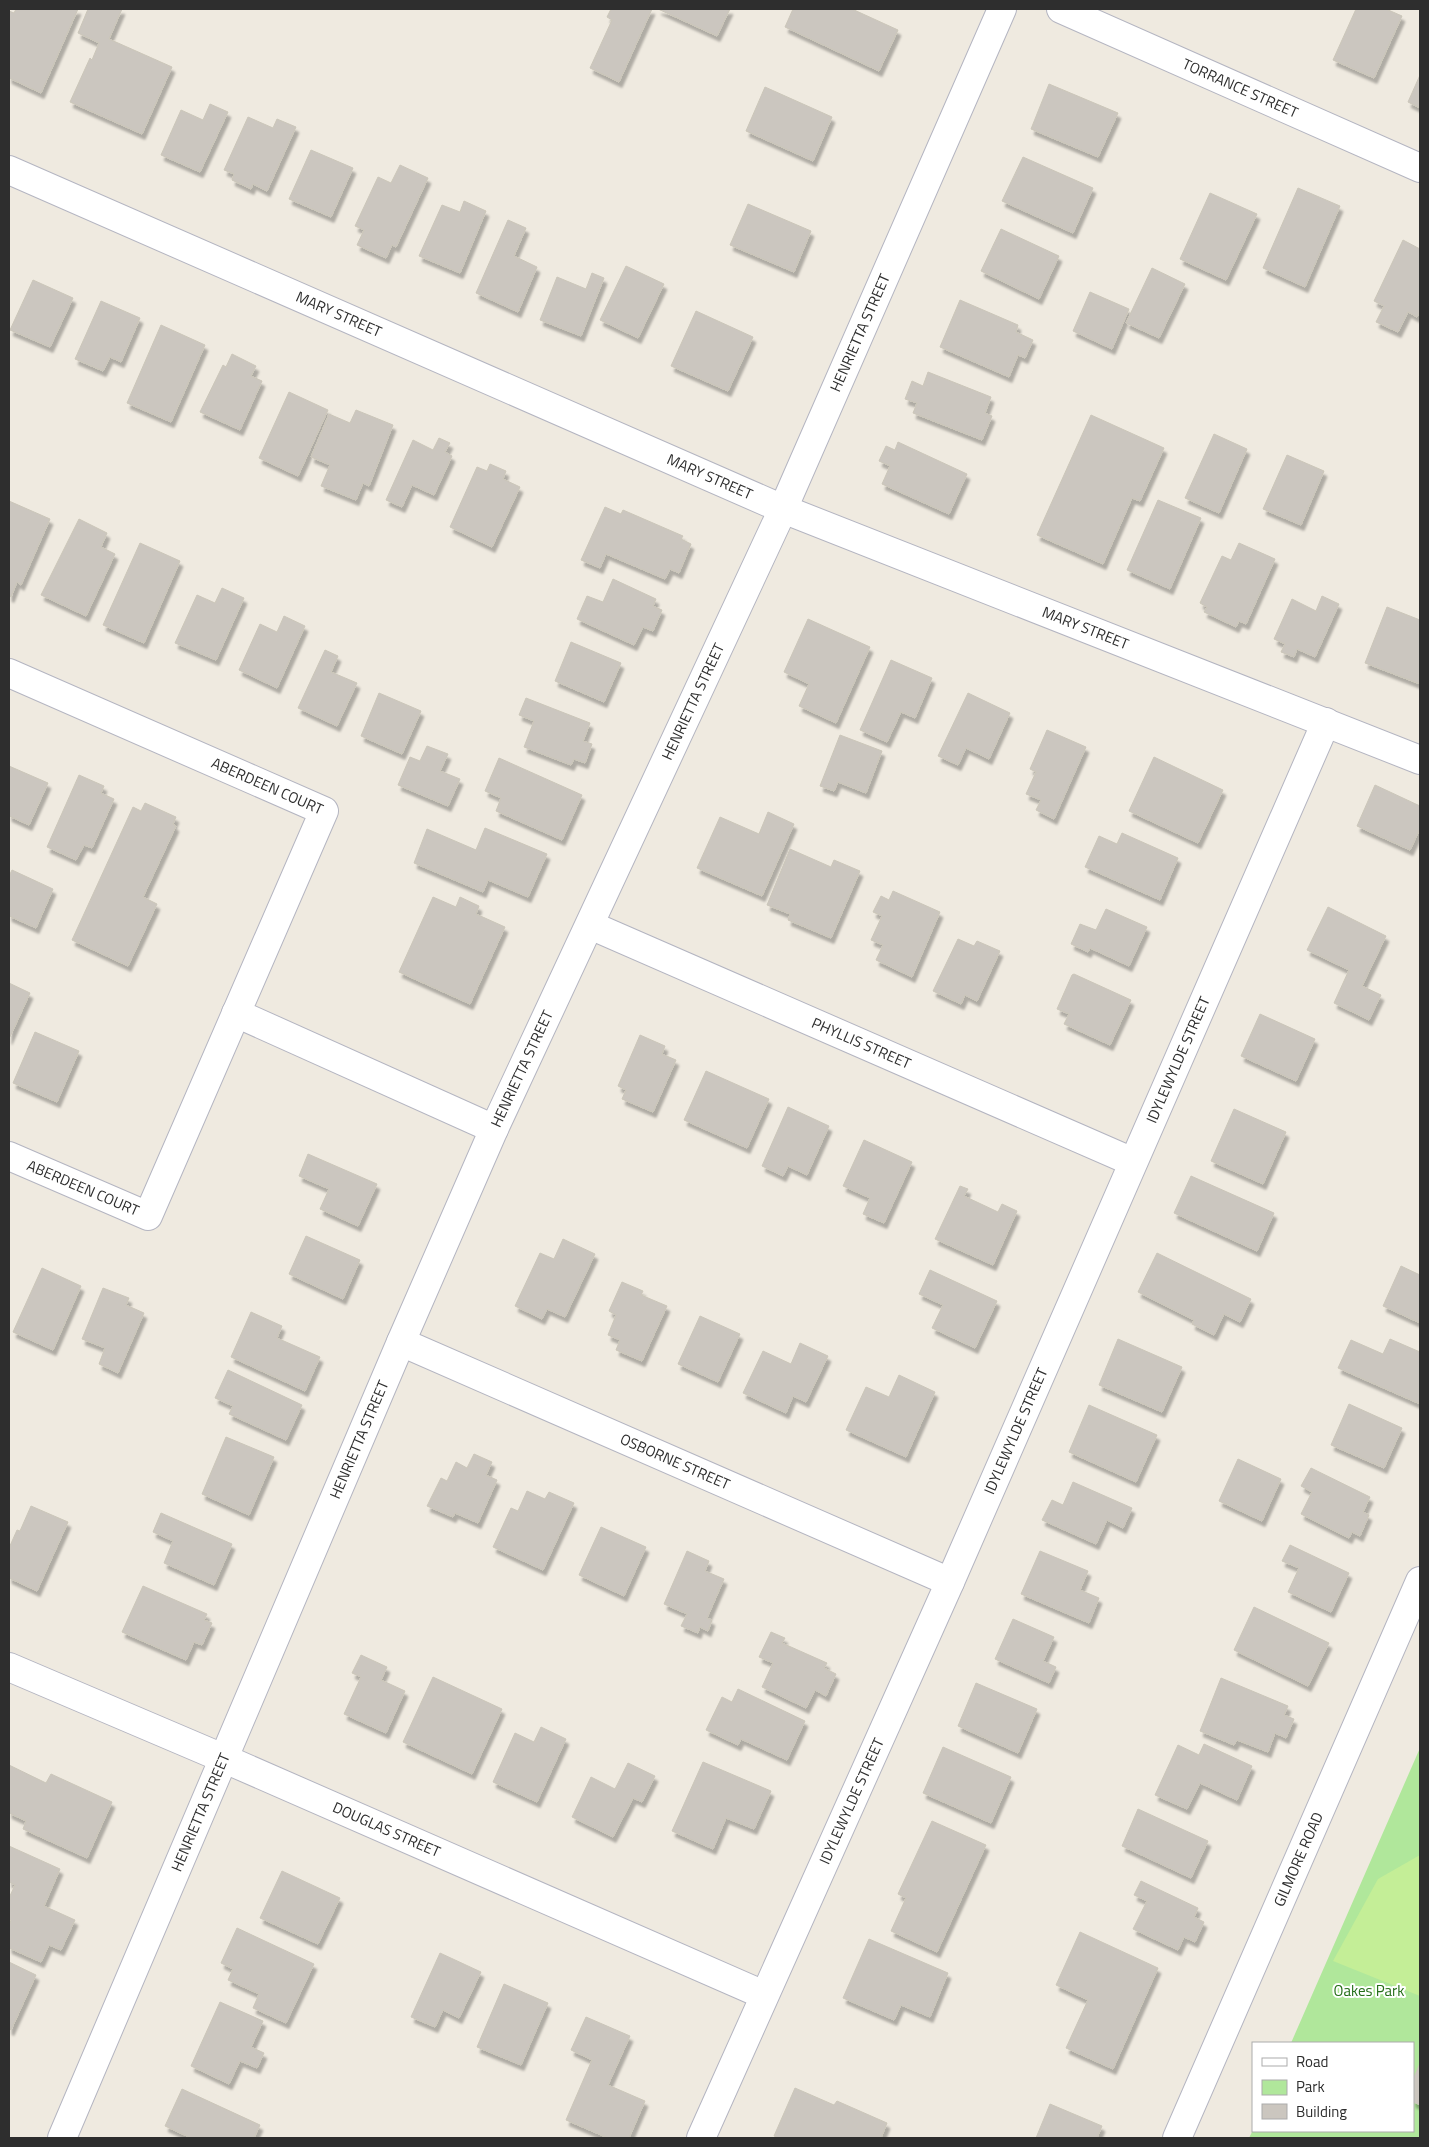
<svg xmlns="http://www.w3.org/2000/svg" width="1429" height="2147" font-family="'Titillium Web',sans-serif">
<style>
.green{fill:#b0e79b}
.pitch{fill:#c4ee97}
.building{fill:#cbc6bf;stroke:#cbc6b9;filter:url(#shadow)}
.lines{fill:none;stroke-linecap:round;stroke-linejoin:round}
.minor-casing{stroke:#b4b5c1;stroke-width:30}
.secondary-casing{stroke:#b4b5c1;stroke-width:30}
.minor{stroke:#fff;stroke-width:28}
.secondary{stroke:#fff;stroke-width:28}
.labels{text-anchor:middle;stroke-width:4;stroke-linejoin:round;paint-order:stroke}
.street-label{font-size:15px;fill:#2e2e2e;stroke:#fff}
.park-label{font-size:15px;fill:#256f19;stroke:#fff}
</style>
<defs>
<filter id="shadow"><feDropShadow dx="3" dy="5.5" stdDeviation="1" flood-color="#0004"/></filter>
</defs>
<rect width="100%" height="100%" fill="#efeae0"/>
<polygon class="green" points="1420,1748 1420,2138 1249,2138 1253,2130 1413,2131 1413,2043 1291,2043"/>
<polygon class="pitch" points="1420,1855 1420,1996 1333,1961 1378,1879"/>
<g class="building">
<polygon points="16,9 78,9 41,93 9,78 9,11 14,13"/>
<polygon points="88,9 122,9 109,39 172,67 142,134 70,102 90,58 92,60 99,43 78,33"/>
<polygon points="611,9 652,9 619,82 590,68 612,20 607,17"/>
<polygon points="658,9 730,9 717,36"/>
<polygon points="793,9 852,9 898,30 879,71 785,27"/>
<polygon points="1356,9 1386,9 1402,16 1374,78 1333,60"/>
<polygon points="1420,75 1420,108 1408,102"/>
<polygon points="1049,84 1118,113 1098,157 1031,129"/>
<polygon points="765,87 832,117 813,161 746,131"/>
<polygon points="210,104 228,112 200,172 161,155 181,110 203,120"/>
<polygon points="248,117 273,128 277,119 296,127 267,191 253,184 251,189 232,180 234,174 224,170"/>
<polygon points="311,150 353,168 331,217 289,199"/>
<polygon points="1023,157 1093,188 1073,233 1002,201"/>
<polygon points="400,165 428,178 396,247 392,245 386,258 357,245 364,230 355,226 378,177 391,183"/>
<polygon points="1298,188 1340,206 1305,287 1263,268"/>
<polygon points="1210,193 1257,214 1226,280 1180,259"/>
<polygon points="464,201 486,211 460,273 419,256 442,205 460,212"/>
<polygon points="748,204 811,231 794,272 730,245"/>
<polygon points="508,220 526,228 514,256 537,267 518,312 476,293"/>
<polygon points="1001,229 1059,256 1039,299 981,271"/>
<polygon points="1403,240 1420,249 1420,311 1417,317 1408,312 1398,332 1376,322 1384,306 1374,301"/>
<polygon points="626,266 664,284 638,338 600,320"/>
<polygon points="1152,268 1185,284 1159,338 1126,323"/>
<polygon points="592,273 604,278 581,336 540,320 557,277 586,289"/>
<polygon points="33,280 73,298 50,347 10,330"/>
<polygon points="1090,292 1129,309 1112,349 1073,331"/>
<polygon points="960,300 1018,325 1016,332 1033,340 1025,358 1018,355 1009,377 940,347"/>
<polygon points="101,301 140,318 121,362 110,357 103,371 75,359"/>
<polygon points="696,311 753,337 728,391 671,366"/>
<polygon points="161,325 205,345 171,422 127,403"/>
<polygon points="232,354 256,366 251,376 262,381 240,430 200,412 223,365 226,367"/>
<polygon points="928,372 991,397 985,413 992,416 982,440 913,413 917,403 905,399 912,381 923,386"/>
<polygon points="289,392 328,410 298,476 259,458"/>
<polygon points="356,410 393,425 369,486 363,483 356,500 321,486 330,465 311,457 329,414 350,423"/>
<polygon points="1091,415 1164,448 1140,501 1132,498 1103,564 1037,535"/>
<polygon points="1214,434 1247,449 1219,513 1185,498"/>
<polygon points="439,438 450,443 445,452 452,456 434,495 412,485 402,507 386,500 413,440 433,450"/>
<polygon points="898,442 967,474 949,514 882,484 890,466 879,461 886,446 895,450"/>
<polygon points="1287,455 1324,471 1301,525 1263,509"/>
<polygon points="490,464 506,471 503,479 520,487 492,547 450,527 477,467 487,471"/>
<polygon points="1158,500 1201,518 1170,589 1127,570"/>
<polygon points="9,501 50,519 21,585 17,582 11,597 9,596"/>
<polygon points="605,507 621,514 623,510 683,536 681,539 691,544 679,573 670,569 665,579 606,554 600,568 581,560"/>
<polygon points="79,519 107,533 101,547 115,554 86,616 41,595"/>
<polygon points="140,543 180,561 144,643 103,625"/>
<polygon points="1239,543 1275,559 1246,624 1239,621 1236,627 1204,612 1207,607 1200,603 1222,556 1231,560"/>
<polygon points="613,579 656,599 653,606 662,610 653,631 643,627 634,645 577,619 587,596 603,602"/>
<polygon points="222,588 244,598 216,660 175,643 197,595 215,603"/>
<polygon points="1322,596 1339,604 1315,657 1297,649 1294,657 1281,652 1285,644 1274,639 1292,599 1316,611"/>
<polygon points="1387,607 1420,620 1420,684 1365,663"/>
<polygon points="284,616 305,626 277,688 239,670 260,624 277,632"/>
<polygon points="808,619 870,647 836,723 799,706 809,684 784,672"/>
<polygon points="571,642 621,663 604,702 555,681"/>
<polygon points="325,650 338,656 331,672 357,683 337,726 298,708"/>
<polygon points="891,660 932,678 915,718 901,712 887,742 860,730"/>
<polygon points="379,693 421,711 402,754 361,736"/>
<polygon points="968,693 1010,713 989,759 966,748 958,765 938,756"/>
<polygon points="526,698 590,723 583,741 592,744 585,763 574,759 571,765 524,747 534,721 519,715"/>
<polygon points="1047,730 1086,747 1054,819 1036,810 1041,800 1026,794 1036,772 1030,769"/>
<polygon points="840,735 882,751 866,793 838,782 834,791 820,786"/>
<polygon points="427,746 448,754 440,771 460,779 448,806 398,785 410,757 420,761"/>
<polygon points="1154,757 1223,790 1198,843 1129,811"/>
<polygon points="499,758 582,795 562,840 496,811 501,798 485,791"/>
<polygon points="9,766 48,783 29,825 9,816"/>
<polygon points="79,775 104,786 101,793 114,799 92,848 84,845 76,860 47,847"/>
<polygon points="1375,785 1420,806 1420,829 1410,850 1357,826"/>
<polygon points="145,803 176,817 173,824 176,826 143,897 157,904 128,966 72,940 133,807 141,811"/>
<polygon points="768,812 794,824 762,896 697,868 720,817 759,834"/>
<polygon points="485,828 547,854 528,897 488,880 483,892 414,863 427,829 476,850"/>
<polygon points="1122,833 1178,858 1160,900 1085,867 1099,836 1117,844"/>
<polygon points="790,849 831,867 834,860 860,871 831,938 788,920 790,914 767,905"/>
<polygon points="12,870 53,889 36,928 9,916 9,876"/>
<polygon points="893,891 940,912 912,977 876,960 883,945 871,940 882,916 873,912 881,896 889,900"/>
<polygon points="433,897 456,907 460,897 479,906 476,914 505,927 470,1004 399,972"/>
<polygon points="1328,907 1386,936 1362,986 1381,995 1369,1020 1334,1003 1349,970 1307,950"/>
<polygon points="1106,909 1147,927 1129,966 1090,948 1088,952 1071,944 1080,924 1096,930"/>
<polygon points="958,939 974,946 977,941 1000,951 977,1001 965,995 961,1004 933,991"/>
<polygon points="1074,974 1131,1000 1110,1045 1064,1024 1069,1014 1057,1009 1072,975"/>
<polygon points="9,983 30,993 9,1039"/>
<polygon points="1260,1014 1315,1039 1296,1081 1241,1056"/>
<polygon points="35,1032 79,1051 57,1102 13,1083"/>
<polygon points="640,1035 665,1046 662,1054 676,1060 653,1112 622,1099 626,1090 618,1086"/>
<polygon points="706,1071 769,1099 747,1148 684,1120"/>
<polygon points="788,1107 829,1126 807,1175 788,1166 783,1176 762,1166"/>
<polygon points="1234,1109 1286,1132 1263,1184 1211,1161"/>
<polygon points="864,1140 912,1162 884,1223 863,1214 870,1198 843,1186"/>
<polygon points="308,1154 377,1184 358,1226 320,1209 329,1189 299,1176"/>
<polygon points="1191,1176 1274,1213 1257,1251 1174,1213"/>
<polygon points="960,1186 968,1189 964,1196 998,1212 1002,1204 1017,1211 993,1265 935,1239"/>
<polygon points="306,1236 360,1260 343,1299 289,1274"/>
<polygon points="563,1239 595,1254 565,1317 547,1309 542,1319 515,1306 540,1253 554,1259"/>
<polygon points="1157,1253 1251,1299 1240,1322 1224,1314 1214,1335 1192,1324 1194,1320 1138,1292"/>
<polygon points="1401,1266 1420,1275 1420,1323 1383,1306"/>
<polygon points="42,1268 81,1286 53,1350 13,1332"/>
<polygon points="930,1270 997,1301 975,1348 932,1328 943,1305 919,1294"/>
<polygon points="622,1282 643,1291 641,1295 667,1306 642,1361 616,1350 620,1340 608,1335 616,1315 609,1311"/>
<polygon points="103,1288 129,1298 126,1305 144,1313 118,1373 99,1364 105,1348 82,1339"/>
<polygon points="251,1312 282,1326 277,1338 320,1357 305,1391 231,1357"/>
<polygon points="700,1316 740,1334 718,1382 678,1364"/>
<polygon points="1118,1339 1182,1367 1162,1412 1099,1385"/>
<polygon points="1390,1339 1420,1352 1420,1404 1338,1368 1351,1340 1383,1354"/>
<polygon points="800,1343 828,1356 806,1402 793,1396 786,1413 743,1393 763,1351 791,1364"/>
<polygon points="228,1370 302,1405 286,1440 229,1414 233,1406 215,1398"/>
<polygon points="899,1375 935,1392 906,1457 846,1430 866,1387 889,1397"/>
<polygon points="1349,1404 1402,1428 1384,1468 1331,1445"/>
<polygon points="1089,1405 1157,1435 1136,1482 1069,1452"/>
<polygon points="226,1437 274,1457 249,1515 202,1494"/>
<polygon points="474,1454 492,1462 486,1475 497,1480 478,1523 455,1513 453,1517 427,1506 441,1478 447,1481 456,1462 467,1468"/>
<polygon points="1238,1459 1281,1479 1262,1521 1219,1501"/>
<polygon points="1311,1468 1370,1497 1363,1512 1369,1515 1360,1536 1352,1532 1349,1538 1301,1514 1312,1492 1301,1486"/>
<polygon points="1073,1482 1132,1508 1123,1528 1107,1520 1096,1544 1042,1520 1052,1500 1063,1505"/>
<polygon points="527,1491 545,1499 549,1492 574,1503 543,1570 493,1547 511,1508 518,1511"/>
<polygon points="31,1506 68,1522 37,1591 9,1578 9,1548 17,1530 20,1531"/>
<polygon points="161,1513 232,1544 214,1585 164,1563 173,1541 153,1532"/>
<polygon points="601,1527 646,1547 624,1596 579,1575"/>
<polygon points="1290,1545 1349,1573 1331,1612 1288,1592 1299,1568 1282,1561"/>
<polygon points="687,1551 709,1561 705,1571 724,1579 707,1618 712,1620 708,1631 700,1627 698,1633 681,1626 687,1614 664,1604"/>
<polygon points="1040,1551 1088,1571 1080,1590 1099,1598 1089,1623 1021,1594"/>
<polygon points="143,1586 207,1614 204,1620 212,1623 202,1645 194,1642 186,1660 122,1632"/>
<polygon points="1254,1607 1329,1643 1308,1686 1234,1650"/>
<polygon points="1013,1619 1054,1637 1043,1661 1056,1667 1049,1683 995,1659"/>
<polygon points="771,1632 785,1638 782,1643 827,1663 824,1668 836,1674 826,1696 815,1690 806,1708 762,1687 773,1663 759,1657"/>
<polygon points="361,1655 387,1667 381,1680 405,1691 386,1733 344,1714 361,1677 352,1673"/>
<polygon points="433,1677 502,1709 472,1774 403,1742"/>
<polygon points="1221,1678 1288,1706 1284,1715 1294,1719 1286,1738 1275,1733 1268,1752 1237,1740 1234,1745 1200,1731"/>
<polygon points="976,1683 1037,1709 1018,1753 958,1726"/>
<polygon points="738,1689 805,1721 787,1760 741,1739 738,1745 706,1730 722,1697 732,1702"/>
<polygon points="541,1727 566,1739 537,1802 493,1782 515,1733 534,1742"/>
<polygon points="1204,1744 1252,1766 1237,1800 1200,1783 1187,1809 1155,1795 1178,1745 1199,1755"/>
<polygon points="943,1747 1011,1777 991,1823 923,1793"/>
<polygon points="703,1762 771,1791 754,1829 726,1818 713,1849 672,1831"/>
<polygon points="628,1763 655,1776 642,1802 633,1798 613,1837 572,1817 591,1777 615,1789"/>
<polygon points="9,1765 46,1783 51,1774 112,1802 87,1858 23,1829 26,1821 9,1813"/>
<polygon points="1138,1809 1208,1841 1191,1878 1122,1846"/>
<polygon points="932,1821 986,1845 937,1952 891,1931 906,1898 898,1894"/>
<polygon points="9,1846 60,1869 44,1906 75,1920 61,1950 49,1945 41,1962 9,1948 9,1926 11,1920 9,1919 9,1898 15,1885 9,1882"/>
<polygon points="282,1871 340,1898 318,1944 260,1918"/>
<polygon points="1141,1881 1198,1908 1194,1917 1204,1922 1195,1942 1184,1937 1178,1950 1133,1929 1147,1901 1134,1895"/>
<polygon points="237,1928 314,1964 286,2023 253,2008 259,1994 228,1980 233,1969 221,1963"/>
<polygon points="1080,1932 1158,1968 1113,2069 1066,2048 1088,2000 1056,1985"/>
<polygon points="869,1939 948,1973 930,2017 901,2005 894,2020 843,1998"/>
<polygon points="440,1953 481,1972 459,2018 443,2010 435,2027 411,2017"/>
<polygon points="9,1962 36,1975 11,2030 9,2029"/>
<polygon points="504,1984 548,2003 521,2065 477,2047"/>
<polygon points="220,2002 263,2021 251,2047 264,2053 257,2068 240,2061 229,2084 191,2066"/>
<polygon points="586,2017 630,2036 608,2085 645,2101 629,2138 608,2138 566,2120 592,2060 571,2050"/>
<polygon points="1420,2063 1420,2105 1413,2102 1413,2080"/>
<polygon points="795,2088 834,2105 837,2101 887,2123 881,2138 779,2138 774,2136"/>
<polygon points="182,2089 260,2125 254,2138 191,2138 165,2126"/>
<polygon points="1050,2104 1102,2126 1097,2138 1036,2138"/>
</g>
<g class="lines">
<defs>
<g id="minor">
<path id="s1" d="M1061,9l359,159"/>
<path id="s2" d="M9,170l774,339 637,251"/>
<path id="s3" d="M9,673l315,138 -176,405 -139,-60"/>
<path id="s4" d="M590,925l543,237"/>
<polyline points="236,1013 494,1129"/>
<path id="s5" d="M401,1342l549,240"/>
<path id="s6" d="M9,1667l216,92 539,236"/>
<path id="s7" d="M62,2138l339,-796 93,-213 289,-620 219,-500"/>
<path id="s8" d="M701,2138l249,-556 376,-860"/>
</g>
<g id="secondary">
<path id="s9" d="M1177,2138l243,-557"/>
</g>
</defs>
<use href="#minor" class="minor-casing"/>
<use href="#secondary" class="secondary-casing"/>
<use href="#minor" class="minor"/>
<use href="#secondary" class="secondary"/>
</g>
<g class="labels">
<g class="street-label">
<text dy="5" stroke="none"><textPath href="#s1" startOffset="196">TORRANCE STREET</textPath></text>
<text dy="5" stroke="none"><textPath href="#s2" startOffset="360">MARY STREET</textPath></text>
<text dy="5" stroke="none"><textPath href="#s7" startOffset="1974">HENRIETTA STREET</textPath></text>
<text dy="5" stroke="none"><textPath href="#s2" startOffset="765">MARY STREET</textPath></text>
<text dy="5" stroke="none"><textPath href="#s2" startOffset="1170">MARY STREET</textPath></text>
<text dy="5" stroke="none"><textPath href="#s7" startOffset="1569">HENRIETTA STREET</textPath></text>
<text dy="5" stroke="none"><textPath href="#s3" startOffset="282">ABERDEEN COURT</textPath></text>
<text dy="5" stroke="none"><textPath href="#s4" startOffset="296">PHYLLIS STREET</textPath></text>
<text dy="5" stroke="none"><textPath href="#s8" startOffset="1179">IDYLEWYLDE STREET</textPath></text>
<text dy="5" stroke="none"><textPath href="#s7" startOffset="1164">HENRIETTA STREET</textPath></text>
<text transform="translate(83 1188) rotate(23)" y="5">ABERDEEN COURT</text>
<text dy="5" stroke="none"><textPath href="#s8" startOffset="774">IDYLEWYLDE STREET</textPath></text>
<text dy="5" stroke="none"><textPath href="#s7" startOffset="759">HENRIETTA STREET</textPath></text>
<text dy="5" stroke="none"><textPath href="#s5" startOffset="299">OSBORNE STREET</textPath></text>
<text dy="5" stroke="none"><textPath href="#s8" startOffset="369">IDYLEWYLDE STREET</textPath></text>
<text dy="5" stroke="none"><textPath href="#s7" startOffset="354">HENRIETTA STREET</textPath></text>
<text dy="5" stroke="none"><textPath href="#s6" startOffset="411">DOUGLAS STREET</textPath></text>
<text dy="5" stroke="none"><textPath href="#s9" startOffset="304">GILMORE ROAD</textPath></text>
</g>
<g class="park-label">
<text x="1369" y="1996">Oakes Park</text>
</g>
</g>
<rect width="1429" height="2147" fill="none" stroke="#2e2e2e" stroke-width="20"/>
<rect x="1252" y="2042" width="162" height="90" fill="#ffffff" stroke="#ababab"/>
<rect x="1262" y="2058" width="25" height="8" fill="#ffffff" stroke="#ababab"/>
<text x="1296" y="2067" font-size="15" fill="#2e2e2e">Road</text>
<rect x="1262" y="2080" width="25" height="15" fill="#b0e79b" stroke="#ababab"/>
<text x="1296" y="2092" font-size="15" fill="#2e2e2e">Park</text>
<rect x="1262" y="2104" width="25" height="15" fill="#cbc6bf" stroke="#ababab"/>
<text x="1296" y="2117" font-size="15" fill="#2e2e2e">Building</text>
</svg>
